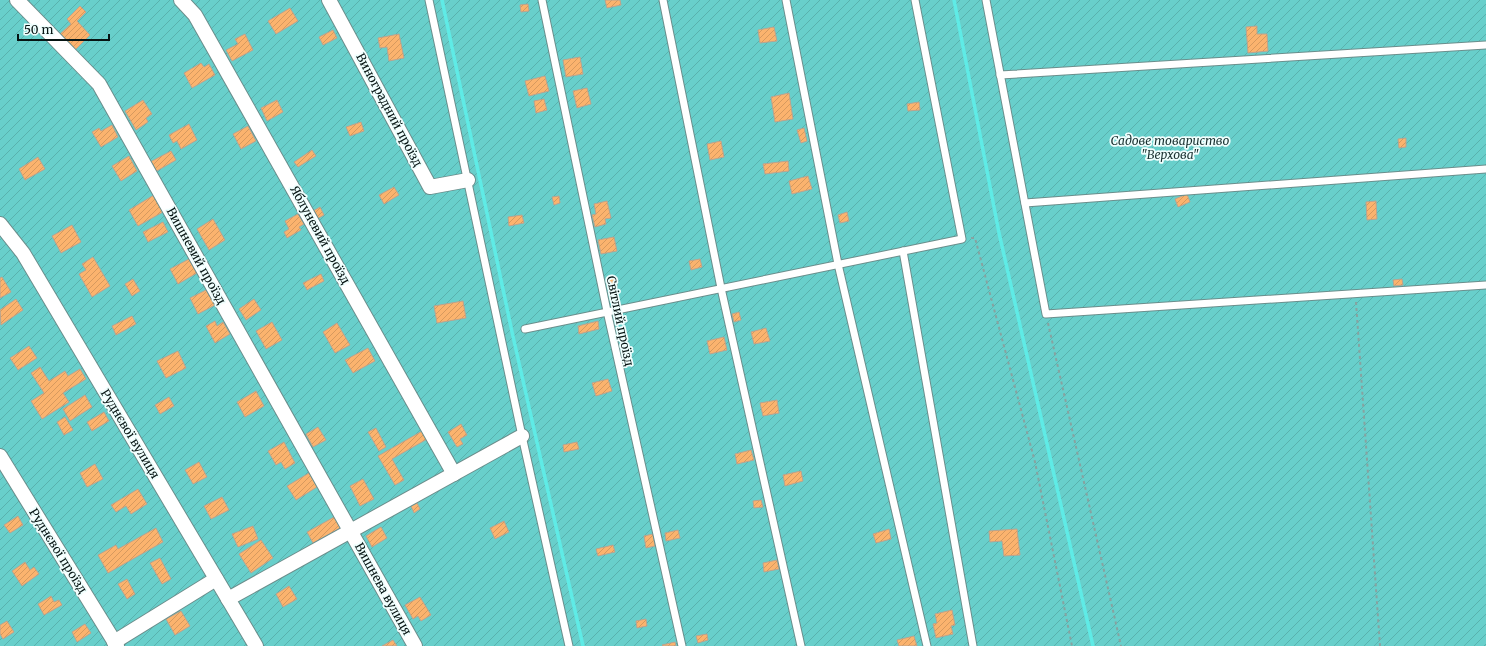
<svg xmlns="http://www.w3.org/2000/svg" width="1486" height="646" font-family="Merriweather,serif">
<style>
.garden{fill:url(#garden-furrows)}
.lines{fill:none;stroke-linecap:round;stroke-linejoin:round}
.stream{stroke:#5febe6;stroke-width:3.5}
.building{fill:url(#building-hatch);stroke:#baa38f}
.service-casing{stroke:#6b8e8c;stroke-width:9}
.minor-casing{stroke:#6b8e8c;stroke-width:16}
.path{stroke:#86a3a1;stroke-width:2;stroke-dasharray:3 3;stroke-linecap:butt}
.service{stroke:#fff;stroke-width:7}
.minor{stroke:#fff;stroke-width:14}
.labels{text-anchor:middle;stroke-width:3.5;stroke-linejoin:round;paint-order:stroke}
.street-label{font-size:12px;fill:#061413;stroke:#effefd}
.park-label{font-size:12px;font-style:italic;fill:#18302f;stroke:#effefd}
</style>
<defs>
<pattern id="garden-furrows" width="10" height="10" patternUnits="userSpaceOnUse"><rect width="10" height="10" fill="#68cfcb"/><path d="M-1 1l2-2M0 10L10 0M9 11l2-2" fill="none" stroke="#59b1ad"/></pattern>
<pattern id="building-hatch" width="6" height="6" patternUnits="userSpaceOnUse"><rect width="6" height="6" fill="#fbb36e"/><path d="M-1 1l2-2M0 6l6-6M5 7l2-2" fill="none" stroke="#d6995e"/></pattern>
</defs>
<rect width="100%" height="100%" fill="#d0f6f3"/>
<rect class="garden" x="0" y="0" width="1486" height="646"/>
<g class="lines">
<g class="stream">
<polyline points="442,0 512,332 583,646"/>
<polyline points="954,0 999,233 1093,646"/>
</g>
</g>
<g class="building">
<polygon points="605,0 620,0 621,5 607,8"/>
<polygon points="528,4 529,11 521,12 520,5"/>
<polygon points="80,6 86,12 77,21 90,35 74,51 59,35 71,24 67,19"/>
<polygon points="290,8 298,21 276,34 268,21"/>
<polygon points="1257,26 1257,34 1267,34 1268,51 1248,53 1246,27"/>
<polygon points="774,27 777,41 760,43 758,30"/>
<polygon points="333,30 337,38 323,45 319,37"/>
<polygon points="245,34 253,50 232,61 226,50 238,44 235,39"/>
<polygon points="399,34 404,58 389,61 387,47 380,48 378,38"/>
<polygon points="580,57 583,74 566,77 563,60"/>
<polygon points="201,63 204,67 209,64 215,75 192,88 184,73"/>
<polygon points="545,76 549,91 529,96 525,81"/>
<polygon points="587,88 591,104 577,108 573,91"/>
<polygon points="789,93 793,119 775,122 771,97"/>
<polygon points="544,99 547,110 536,113 534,101"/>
<polygon points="143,100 152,114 146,118 148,122 136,130 125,111"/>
<polygon points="277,100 283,112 267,121 261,108"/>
<polygon points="919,102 920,110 908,111 907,104"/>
<polygon points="361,122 364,131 350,136 346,127"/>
<polygon points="189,124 197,140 181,149 177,141 173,143 169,135"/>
<polygon points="112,125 118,137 101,147 92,132 99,128 101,131"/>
<polygon points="248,126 256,141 241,149 233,134"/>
<polygon points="804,128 807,141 801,143 797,130"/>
<polygon points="1406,138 1406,147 1399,148 1398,139"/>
<polygon points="721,141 724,157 710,160 707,144"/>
<polygon points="312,150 316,156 298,167 294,162"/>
<polygon points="171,151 176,160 155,172 150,162"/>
<polygon points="129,156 137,171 121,181 112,166"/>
<polygon points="38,157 45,169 25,180 19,169"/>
<polygon points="788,161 789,171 765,174 763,164"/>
<polygon points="808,176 812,189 792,194 789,181"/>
<polygon points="394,187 399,195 384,204 379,195"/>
<polygon points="1187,194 1190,202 1178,207 1175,199"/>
<polygon points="154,195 163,212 138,226 129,210"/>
<polygon points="559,196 560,203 554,205 552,197"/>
<polygon points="607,201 611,218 605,219 606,224 595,227 592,215 596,214 594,204"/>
<polygon points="1376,201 1377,219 1367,220 1366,202"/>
<polygon points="320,207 324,215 317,219 313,211"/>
<polygon points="847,212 849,221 840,223 838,215"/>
<polygon points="298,214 304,224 299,227 301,230 287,238 284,232 289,229 285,221"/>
<polygon points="522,215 524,223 509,226 508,217"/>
<polygon points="213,219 225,240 209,250 197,229"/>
<polygon points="163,222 168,232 148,242 143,232"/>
<polygon points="72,225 81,242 61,253 52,236"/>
<polygon points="614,237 617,251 601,254 598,240"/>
<polygon points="93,257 110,286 92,297 79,274 86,270 82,264"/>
<polygon points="189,259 197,273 178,284 170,269"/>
<polygon points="700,259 702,267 691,270 689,261"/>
<polygon points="321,274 324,281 307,290 303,283"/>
<polygon points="2,277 11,292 0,298 0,278"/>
<polygon points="616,278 617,286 610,287 608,279"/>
<polygon points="133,279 140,291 132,296 125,284"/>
<polygon points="1402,279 1403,285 1394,286 1393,280"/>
<polygon points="206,290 215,305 198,314 190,298"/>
<polygon points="16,299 23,310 1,325 0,310"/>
<polygon points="254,299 261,310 246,320 239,309"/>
<polygon points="463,301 466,318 437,323 434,306"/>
<polygon points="739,312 741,320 734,322 732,314"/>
<polygon points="132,316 136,324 116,335 112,326"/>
<polygon points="215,321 217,326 223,322 230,334 215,343 206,326"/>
<polygon points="598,321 599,329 579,334 578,326"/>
<polygon points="272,322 282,340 266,349 256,331"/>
<polygon points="337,323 350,345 335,353 323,332"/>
<polygon points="766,328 770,341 754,344 751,332"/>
<polygon points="724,337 727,350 710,354 707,341"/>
<polygon points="29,346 37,358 18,370 10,358"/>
<polygon points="368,348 375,361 353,373 345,360"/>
<polygon points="178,351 186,368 166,378 157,361"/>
<polygon points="40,367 49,381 65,371 68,376 80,369 86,379 63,393 69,402 42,419 31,401 44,393 31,373"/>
<polygon points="608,379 612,391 596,396 592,383"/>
<polygon points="256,391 264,406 245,417 237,402"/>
<polygon points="85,395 92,407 70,421 63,409"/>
<polygon points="169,397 174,406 160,414 155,405"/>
<polygon points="777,400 779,413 763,416 760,403"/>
<polygon points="104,412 109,421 92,431 87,422"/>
<polygon points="65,417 73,430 64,435 57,422"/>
<polygon points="461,424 467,435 460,439 463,444 457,447 448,432"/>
<polygon points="318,427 326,440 313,447 306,434"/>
<polygon points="376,428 386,447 379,451 368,432"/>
<polygon points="424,430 429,438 392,459 404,480 395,485 378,456"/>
<polygon points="284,442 295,463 285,469 281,462 276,465 268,451"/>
<polygon points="577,442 579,449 564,452 563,445"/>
<polygon points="751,450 754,460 737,464 735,454"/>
<polygon points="199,462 207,477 193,484 185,470"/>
<polygon points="95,464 103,479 87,487 80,473"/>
<polygon points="801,471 803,481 785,486 783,475"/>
<polygon points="309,473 317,487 296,500 287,486"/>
<polygon points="363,479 374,499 360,506 350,486"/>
<polygon points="138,489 147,504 131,514 126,506 116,512 111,505"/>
<polygon points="222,497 229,510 211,519 204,506"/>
<polygon points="761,500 763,507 754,508 753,501"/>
<polygon points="417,503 420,509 414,513 411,506"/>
<polygon points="18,516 23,525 10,533 4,525"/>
<polygon points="336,516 342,527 313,543 307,532"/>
<polygon points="504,521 509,532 495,539 490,528"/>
<polygon points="253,526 258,539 238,547 232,534"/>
<polygon points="381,527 387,538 372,547 366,536"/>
<polygon points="156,528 163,542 108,573 98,555 116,545 118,549"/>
<polygon points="889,529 891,539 876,543 873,534"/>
<polygon points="1017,529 1020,555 1004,556 1002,541 990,542 989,531"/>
<polygon points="678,530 680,538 666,541 665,533"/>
<polygon points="653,534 655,546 646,548 644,536"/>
<polygon points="261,540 273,558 251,573 239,554"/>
<polygon points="613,545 615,552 598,556 596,549"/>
<polygon points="160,558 171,579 162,584 150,563"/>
<polygon points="777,560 779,569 764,572 763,563"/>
<polygon points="25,562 30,570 34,567 39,574 22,586 12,571"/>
<polygon points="127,579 135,594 127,599 118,584"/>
<polygon points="289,586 297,599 283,607 276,594"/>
<polygon points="51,596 54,602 59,600 62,605 44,615 38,604"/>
<polygon points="420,597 431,615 421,621 418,616 413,619 405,605"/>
<polygon points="952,610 955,625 951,626 953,634 936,638 933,624 937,623 935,614"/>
<polygon points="181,611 190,626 175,635 166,619"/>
<polygon points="646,619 647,626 637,628 636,621"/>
<polygon points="7,621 14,632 3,639 0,634 0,625"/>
<polygon points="85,624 91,633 77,642 72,632"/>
<polygon points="707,634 708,640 698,643 696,636"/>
<polygon points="914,636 917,646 899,646 897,640"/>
<polygon points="393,640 397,646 382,646"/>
<polygon points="675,642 676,646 663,646 662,645"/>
</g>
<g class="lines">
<defs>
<g id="service">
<polyline points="429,0 522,436 569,646"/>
<polyline points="542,0 607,311 682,646"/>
<polyline points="663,0 721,288 801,646"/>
<polyline points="786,0 838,264 927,646"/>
<polyline points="986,0 1046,314 1486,285"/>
<polyline points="1000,75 1486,45"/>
<polyline points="1025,203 1486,169"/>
<polyline points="903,251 973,646"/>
<polyline points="525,329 962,239 915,0"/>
</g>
<g id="minor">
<polyline points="17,0 99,84 415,646"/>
<polyline points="181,0 195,15 454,474"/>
<polyline points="329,0 430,187 468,180"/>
<polyline points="0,224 23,253 256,646"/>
<polyline points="0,456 117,646"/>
<polyline points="228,599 522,436"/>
<polyline points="114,642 216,579"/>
</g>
</defs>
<use href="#service" class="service-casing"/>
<use href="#minor" class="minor-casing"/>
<g class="path">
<polyline points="971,238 975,238 1035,462 1072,646"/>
<polyline points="1356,302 1380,646"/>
<polyline points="1048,323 1121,646"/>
</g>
<use href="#service" class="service"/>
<use href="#minor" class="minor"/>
</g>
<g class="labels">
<g class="street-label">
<text transform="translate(389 110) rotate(62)" y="4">Виноградний проїзд</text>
<text transform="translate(320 235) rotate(61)" y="4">Яблуневий проїзд</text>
<text transform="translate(196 256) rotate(61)" y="4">Вишневий проїзд</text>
<text transform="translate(620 321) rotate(78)" y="4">Світлий проїзд</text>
<text transform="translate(130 434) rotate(59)" y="4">Руднєвої вулиця</text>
<text transform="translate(58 551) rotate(58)" y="4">Руднєвої проїзд</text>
<text transform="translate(383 589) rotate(61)" y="4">Вишнева вулиця</text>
</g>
<g class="park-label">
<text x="1170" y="145">Садове товариство<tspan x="1170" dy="14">"Верхова"</tspan></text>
</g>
</g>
<path d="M18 34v6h91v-6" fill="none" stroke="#061413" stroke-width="2"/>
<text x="24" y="34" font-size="12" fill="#061413" stroke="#effefd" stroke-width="3" paint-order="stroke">50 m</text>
</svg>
